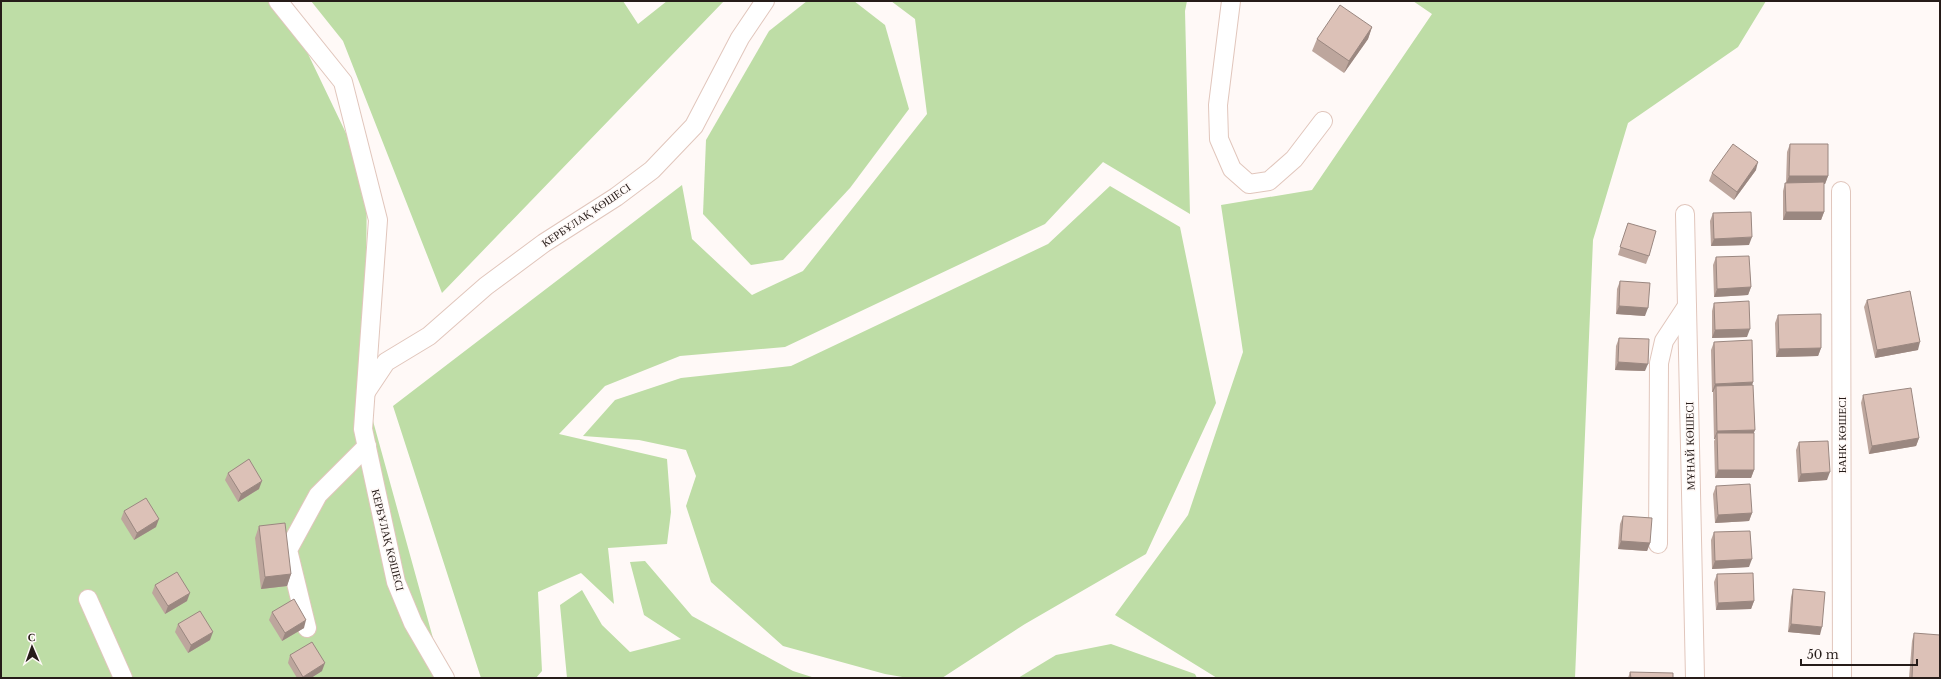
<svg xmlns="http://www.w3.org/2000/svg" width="1941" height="679" font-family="'Libre Baskerville',serif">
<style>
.green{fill:#bedda6}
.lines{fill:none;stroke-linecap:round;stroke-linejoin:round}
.minor-casing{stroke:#e1c6bc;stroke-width:20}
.minor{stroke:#fff;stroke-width:18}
.wall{fill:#bda69d}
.shaded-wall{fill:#9a8780}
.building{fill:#dcc1b7;stroke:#9a8780}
.labels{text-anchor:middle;stroke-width:3;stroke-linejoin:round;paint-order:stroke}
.street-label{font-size:11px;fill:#261c19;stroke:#fff9f7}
</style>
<rect width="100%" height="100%" fill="#fff9f7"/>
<g class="green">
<polygon points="1,1 276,1 298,33 367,177 365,392 444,678 1,678"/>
<polygon points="311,1 623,1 638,24 667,1 724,1 442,293 343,41"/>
<polygon points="807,1 854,1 885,25 909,109 850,188 783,260 751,265 703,214 706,140 769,31"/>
<polygon points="891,1 1187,1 1185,11 1190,214 1103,162 1045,224 785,347 680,356 605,386 559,434 667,459 671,512 667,544 608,548 614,604 581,573 538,592 542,671 536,678 481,678 393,406 682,185 692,239 752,295 803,271 927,114 915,19"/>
<polygon points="1413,1 1766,1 1738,47 1628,123 1593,240 1575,678 1217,678 1115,615 1188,515 1243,352 1221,205 1312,190 1432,14"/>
<polygon points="1110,186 1180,227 1216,403 1146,554 1025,624 942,678 908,678 885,674 783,646 711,582 686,506 696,476 686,450 639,440 583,436 615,400 681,378 791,366 1048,244"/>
<polygon points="645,561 692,616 793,671 815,678 567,678 560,605 582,590 602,625 630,652 681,639 644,615 630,562"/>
<polygon points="1111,644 1195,674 1197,678 1018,678 1056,655"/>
</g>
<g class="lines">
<defs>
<g id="minor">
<polyline points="278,1 343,82 378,220 363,429 396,582 413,623 445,678"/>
<polyline points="1231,1 1218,105 1219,139 1232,169 1249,184 1269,181 1294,159 1323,121"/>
<polyline points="1841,191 1842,678"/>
<polyline points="1685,214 1695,678"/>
<polyline points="366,392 386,362 429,336 486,286 544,243 616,197 652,170 694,126 740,38 765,1"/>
<polyline points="1658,544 1659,363 1664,341 1687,306"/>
<polyline points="88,599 123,678"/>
<polyline points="307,628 288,550 318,495 367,446"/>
</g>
</defs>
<use href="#minor" class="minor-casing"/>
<use href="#minor" class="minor"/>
</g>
<g class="wall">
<polygon points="1372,27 1368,39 1344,73 1312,51 1317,39"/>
<polygon points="1790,144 1828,176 1825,184 1824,184 1824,212 1821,220 1783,220 1783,191 1785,183 1786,183 1787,152"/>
<polygon points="1756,170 1734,200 1709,181 1712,173"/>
<polygon points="1713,213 1749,245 1711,246 1710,221"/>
<polygon points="1628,223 1649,256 1646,264 1618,255"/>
<polygon points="1716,257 1751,287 1748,295 1714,297 1713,265"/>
<polygon points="1620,281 1645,316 1616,314 1617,289"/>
<polygon points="1867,300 1918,350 1875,358 1864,307"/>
<polygon points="1714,303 1747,337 1712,338 1712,311"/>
<polygon points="1778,315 1821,348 1818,356 1776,357 1775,323"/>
<polygon points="1619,338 1645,371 1615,370 1616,346"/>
<polygon points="1714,342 1753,382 1752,385 1754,470 1751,478 1715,478 1714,441 1715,439 1714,439 1713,394 1713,392 1712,392 1711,350"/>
<polygon points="1863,395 1919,438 1916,446 1869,454 1861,403"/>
<polygon points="1799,442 1827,480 1798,482 1796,450"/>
<polygon points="228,473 259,489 238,502 225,480"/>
<polygon points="1716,486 1752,513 1749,521 1715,523 1713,494"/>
<polygon points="124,511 156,527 134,540 121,519"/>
<polygon points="1623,516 1650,543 1647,551 1618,549 1620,524"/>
<polygon points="259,526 291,574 287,586 261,589 255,538"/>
<polygon points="1714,532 1749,567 1712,569 1711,540"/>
<polygon points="1717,574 1754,601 1751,609 1716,610 1714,582"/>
<polygon points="155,585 187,601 165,614 152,593"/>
<polygon points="1793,589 1820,635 1788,632 1791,597"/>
<polygon points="272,612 304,628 282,641 269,620"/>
<polygon points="178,624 210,640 188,653 175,632"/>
<polygon points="1914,633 1940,678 1909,678 1912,641"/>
<polygon points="290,655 322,671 311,678 297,678 288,663"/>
<polygon points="1630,672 1673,678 1628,678"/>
</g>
<g class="shaded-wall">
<polygon points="1372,27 1368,39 1344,73 1349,61"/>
<polygon points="1758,162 1756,170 1734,200 1737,192"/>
<polygon points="1789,176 1828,176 1825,184 1786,184"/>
<polygon points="1786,212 1824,212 1821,220 1783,220"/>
<polygon points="1752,237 1749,245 1711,246 1714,239"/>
<polygon points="1751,287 1748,295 1714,297 1717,289"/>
<polygon points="1619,306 1648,308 1645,316 1616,314"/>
<polygon points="1750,329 1747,337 1712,338 1715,330"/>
<polygon points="1920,342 1918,350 1875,358 1877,350"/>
<polygon points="1821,348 1818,356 1776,357 1779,349"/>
<polygon points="1618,362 1648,364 1645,371 1615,370"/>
<polygon points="1753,382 1750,390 1716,386 1713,392 1712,392 1715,384"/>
<polygon points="1755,430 1752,438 1717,433 1715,439 1714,439 1717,431"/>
<polygon points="1919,438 1916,446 1869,454 1872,446"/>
<polygon points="1718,470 1754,470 1751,478 1715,478"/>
<polygon points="1830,472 1827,480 1798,482 1801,474"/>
<polygon points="262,481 259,489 238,502 241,494"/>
<polygon points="1752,513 1749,521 1715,523 1718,515"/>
<polygon points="159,519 156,527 134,540 137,533"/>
<polygon points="1621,541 1650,543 1647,551 1618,549"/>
<polygon points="1752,559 1749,567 1712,569 1715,561"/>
<polygon points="291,574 287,586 261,589 265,577"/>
<polygon points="190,593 187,601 165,614 168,606"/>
<polygon points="1754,601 1751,609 1716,610 1718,603"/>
<polygon points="306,620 304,628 282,641 285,633"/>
<polygon points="1791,624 1822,627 1820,635 1788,632"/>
<polygon points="213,632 210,640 188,653 191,645"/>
<polygon points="325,663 322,671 311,678 303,678 303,677"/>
</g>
<g class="building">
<polygon points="1340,5 1372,27 1349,61 1317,39"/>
<polygon points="1733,144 1758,162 1737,192 1712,173"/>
<polygon points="1790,144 1828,144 1828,176 1789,176"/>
<polygon points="1824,182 1824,212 1786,212 1785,183"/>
<polygon points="1751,212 1752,237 1714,239 1713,213"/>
<polygon points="1628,223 1656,231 1649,256 1620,247"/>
<polygon points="1749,256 1751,287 1717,289 1716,257"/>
<polygon points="1620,281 1650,283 1648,308 1619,306"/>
<polygon points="1910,291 1920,342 1877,350 1867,300"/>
<polygon points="1749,301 1750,329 1715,330 1714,303"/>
<polygon points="1821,314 1821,348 1779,349 1778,315"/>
<polygon points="1619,338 1649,339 1648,364 1618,362"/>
<polygon points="1752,340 1753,382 1715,384 1714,342"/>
<polygon points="1753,385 1755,430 1717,431 1716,386"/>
<polygon points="1911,388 1919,438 1872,446 1863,395"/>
<polygon points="1717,433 1754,433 1754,470 1718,470"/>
<polygon points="1828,441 1830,472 1801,474 1799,442"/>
<polygon points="249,459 262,481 241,494 228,473"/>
<polygon points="1750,484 1752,513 1718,515 1716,486"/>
<polygon points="146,498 159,519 137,533 124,511"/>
<polygon points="1623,516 1652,518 1650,543 1621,541"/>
<polygon points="285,523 291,574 265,577 259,526"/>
<polygon points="1750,531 1752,559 1715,561 1714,532"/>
<polygon points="177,572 190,593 168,606 155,585"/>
<polygon points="1753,573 1754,601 1718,603 1717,574"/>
<polygon points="1793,589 1825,592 1822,627 1791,624"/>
<polygon points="294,599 306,620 285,633 272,612"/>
<polygon points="200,611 213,632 191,645 178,624"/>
<polygon points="1914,633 1940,635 1940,678 1912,678"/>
<polygon points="312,642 325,663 303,677 290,655"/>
<polygon points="1630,672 1673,673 1673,678 1631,678"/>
</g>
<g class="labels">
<g class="street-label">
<text transform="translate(586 215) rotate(-34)" y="4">КЕРБҰЛАҚ КӨШЕСІ</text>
<text transform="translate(1842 435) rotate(-90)" y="4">БАНК КӨШЕСІ</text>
<text transform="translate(1690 446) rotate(-91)" y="4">МҰНАЙ КӨШЕСІ</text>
<text transform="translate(388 540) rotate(76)" y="4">КЕРБҰЛАҚ КӨШЕСІ</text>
</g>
</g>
<rect width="1941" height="679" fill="none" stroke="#261c19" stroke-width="4"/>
<g transform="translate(32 647) rotate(358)" stroke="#fff9f7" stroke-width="3" paint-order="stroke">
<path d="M0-3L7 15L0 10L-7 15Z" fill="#261c19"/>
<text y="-6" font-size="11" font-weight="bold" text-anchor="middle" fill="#261c19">С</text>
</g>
<path d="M1801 659v6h116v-6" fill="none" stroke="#261c19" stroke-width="2"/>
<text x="1807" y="659" font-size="12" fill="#261c19" stroke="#fff9f7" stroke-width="3" paint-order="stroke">50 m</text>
</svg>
